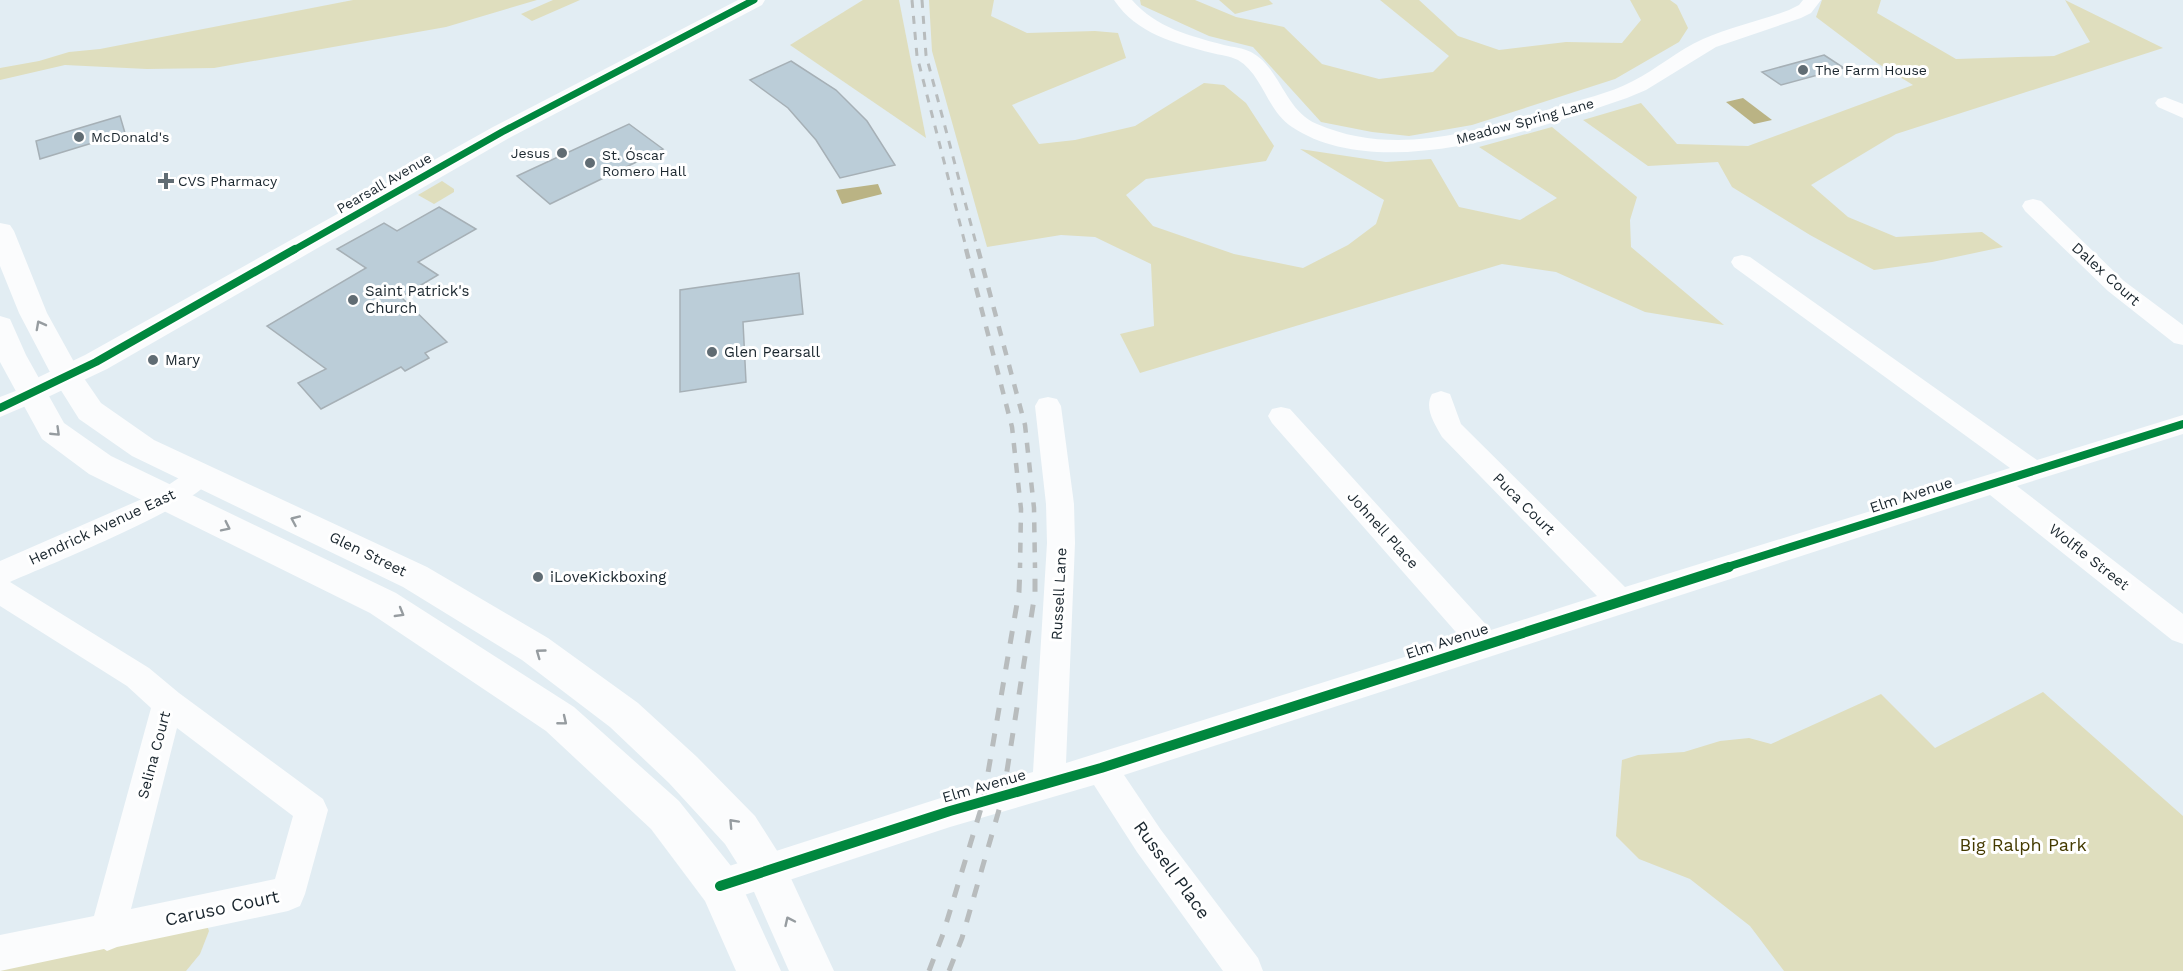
<svg xmlns="http://www.w3.org/2000/svg" width="2183" height="971" font-family="'Work Sans',sans-serif">
<style>
.green{fill:#dfdebe}
.water{fill:#bab384}
.building{fill:#bbcdd8;stroke:#a6b0b6;stroke-width:1.5}
.lines{fill:none;stroke-linecap:round;stroke-linejoin:round}
.minor{fill:#fbfcfd;fill-rule:evenodd}
.tertiary{fill:#fbfcfd;fill-rule:evenodd}
.secondary{fill:#fbfcfd;fill-rule:evenodd}
.rail-far2{stroke:#b8bcbd;stroke-width:3;stroke-dasharray:8 8;stroke-linecap:butt}
.rail-far1{stroke:#b8bcbd;stroke-width:4.5;stroke-dasharray:10 10;stroke-linecap:butt}
.rail{stroke:#b8bcbd;stroke-width:5;stroke-dasharray:13 13;stroke-linecap:butt}
.cycleway-far2-casing{stroke:#fff;stroke-width:10}
.cycleway-far1-casing{stroke:#fff;stroke-width:12}
.cycleway-casing{stroke:#fff;stroke-width:14}
.cycleway-far2{stroke:#00873e;stroke-width:7}
.cycleway-far1{stroke:#00873e;stroke-width:8}
.cycleway{stroke:#00873e;stroke-width:10}
.oneway{stroke:#969ca0}
.poi-dot{fill:#606c73;stroke:#fff;stroke-width:2}
.labels{text-anchor:middle;stroke-width:6;stroke-linejoin:round;paint-order:stroke}
.far-poi-label{font-size:14px;fill:#1a262e;stroke:#fff;text-anchor:start}
.far-street-label{font-size:14px;fill:#1a262e;stroke:#fff}
.street-label{font-size:15px;fill:#1a262e;stroke:#fff}
.poi-label{font-size:15px;fill:#1a262e;stroke:#fff;text-anchor:start}
.near-park-label{font-size:18px;fill:#443a00;stroke:#fff}
.near-street-label{font-size:18px;fill:#1a262e;stroke:#fff}
</style>
<rect width="100%" height="100%" fill="#e2edf3"/>
<g class="green">
<polygon points="353,0 537,0 446,27 214,68 147,69 65,65 0,80 0,68 39,61 69,52 100,49"/>
<polygon points="553,0 580,0 532,21 521,14"/>
<polygon points="863,0 899,0 926,138 790,45"/>
<polygon points="929,0 994,0 991,16 1027,33 1095,31 1118,33 1126,58 1012,105 1039,144 1075,140 1135,126 1204,83 1224,85 1246,103 1274,146 1266,161 1146,179 1126,195 1153,226 1234,254 1303,268 1348,245 1376,224 1384,200 1300,149 1386,162 1431,159 1459,207 1520,220 1557,198 1479,147 1552,127 1637,197 1630,220 1631,247 1724,325 1645,312 1556,272 1502,264 1140,373 1120,334 1154,326 1151,264 1095,237 1061,235 987,247 932,51"/>
<polygon points="1140,0 1195,0 1236,17 1284,27 1322,64 1379,79 1433,72 1449,56 1380,0 1419,0 1458,36 1499,50 1566,42 1622,43 1641,20 1630,0 1670,0 1677,5 1688,28 1679,42 1615,79 1472,125 1409,136 1372,132 1321,122 1253,47 1209,36 1141,5"/>
<polygon points="1219,0 1269,0 1273,4 1235,14"/>
<polygon points="1822,0 1881,0 1877,13 1956,59 2054,56 2090,42 2065,0 2163,48 1896,134 1811,185 1848,217 1896,237 1982,232 2003,247 1932,262 1874,270 1810,235 1732,187 1718,162 1648,166 1583,120 1641,103 1677,144 1748,146 1913,85 1877,63 1816,17"/>
<polygon points="442,181 454,189 454,192 434,204 418,195"/>
<polygon points="2043,692 2183,816 2183,971 1784,971 1750,926 1690,879 1639,859 1616,836 1622,760 1638,755 1684,752 1720,741 1749,738 1771,744 1881,694 1935,748"/>
<polygon points="206,923 209,931 200,954 186,971 0,971 0,960"/>
</g>
<g class="water">
<polygon points="1743,98 1772,120 1754,124 1726,102"/>
<polygon points="878,184 882,194 842,204 836,190"/>
</g>
<g class="building">
<polygon points="1824,55 1844,68 1781,85 1762,72"/>
<polygon points="791,61 836,90 867,121 895,165 840,178 816,140 788,108 750,80"/>
<polygon points="120,116 125,133 40,159 36,141"/>
<polygon points="629,124 663,149 550,204 517,176"/>
<polygon points="439,207 476,229 418,262 438,275 401,297 447,342 425,353 429,358 405,371 401,367 321,409 298,383 326,369 267,326 366,268 337,249 384,223 397,231"/>
<polygon points="799,273 803,314 743,322 746,382 680,392 680,290"/>
</g>
<g class="lines">
<g class="minor">
<path d="M1114,0h18c24,28 59,36 92,45 9,2 19,3 27,7 30,16 33,58 66,72 78,34 162,7 239,-17 25,-8 53,-13 77,-26 24,-12 45,-31 70,-42 27,-12 57,-18 86,-29l10,-5 4,-5h18l-10,13 -10,5 -85,29 -70,43 -19,8c-90,31 -248,87 -335,29 -25,-16 -29,-52 -54,-67 -8,-4 -18,-5 -26,-7 -38,-10 -75,-19 -98,-53z"/>
<polygon points="2165,97 2183,104 2183,118 2158,107 2155,103 2158,99"/>
<polygon points="2033,199 2041,201 2124,281 2183,325 2183,345 2174,343 2108,291 2025,211 2022,206 2025,201"/>
<path d="M1742,255l8,2 287,203 146,-45v19l-166,52 166,128v30l-11,-4 -182,-145 -866,280 37,55 97,128 5,13h-40l-86,-119 -43,-67 -144,42 -230,76 -12,-5 -5,-12 5,-12 12,-5 230,-74 83,-23 14,-229 -1,-39 -11,-98 4,-7 9,-2 9,2 4,7 13,98 1,39 -9,220 396,-124 -190,-216 -4,-7 4,-7 9,-2 9,2 201,221 106,-34 -155,-159c-8,-14 -18,-29 -10,-43l9,-3 9,3 11,30 164,163 385,-119 -276,-201 -3,-5 3,-5z"/>
<polygon points="31,385 40,388 44,394 40,400 0,417 0,397"/>
<path d="M201,466l9,3 4,7c-16,30 -166,89 -204,106l139,86 30,25 144,106 5,11 -23,84 -5,12 -12,5 -171,36 -10,4 -3,-2 -104,22v-36l94,-19 57,-208 -24,-22 -127,-80v-45l158,-69 34,-23zM177,728l116,88 -18,63 -144,30z"/>
</g>
<polygon class="tertiary" points="738,0 765,0 762,5 511,137 107,369 31,405 20,402 16,394 20,386 85,355 493,127"/>
<g class="secondary">
<polygon points="0,223 10,225 14,231 47,313 79,371 101,403 154,440 427,567 548,638 638,703 697,757 755,816 781,857 834,971 789,971 751,885 725,844 669,783 610,727 522,660 403,587 132,456 79,419 52,376 19,313 0,266"/>
<polygon points="0,316 10,319 26,355 64,423 111,456 396,593 574,707 679,801 735,871 781,971 736,971 705,901 651,829 546,731 370,613 89,474 42,439 0,362"/>
</g>
<g class="rail-far2">
<polyline points="912,0 917,56 967,251"/>
<polyline points="922,0 926,55 978,251"/>
</g>
<g class="rail-far1">
<polyline points="966,249 1012,427 1021,509 1020,568"/>
<polyline points="978,249 1025,425 1034,508 1035,568"/>
</g>
<g class="rail">
<polyline points="929,971 943,934 983,802 1019,592 1020,567"/>
<polyline points="949,971 962,938 1003,796 1035,593 1035,567"/>
</g>
<defs>
<polyline id="cycleway-far2" points="292,251 502,132 754,0"/>
<g id="cycleway-far1">
<polyline points="0,408 96,362 295,249"/>
<polyline points="1724,568 2183,424"/>
</g>
<polyline id="cycleway" points="720,886 950,811 1101,768 1729,567"/>
</defs>
<use href="#cycleway-far2" class="cycleway-far2-casing"/>
<use href="#cycleway-far1" class="cycleway-far1-casing"/>
<use href="#cycleway" class="cycleway-casing"/>
<use href="#cycleway-far2" class="cycleway-far2"/>
<use href="#cycleway-far1" class="cycleway-far1"/>
<use href="#cycleway" class="cycleway"/>
</g>
<defs><path id="oneway-chevron" d="M-2-3.5L2.5 0L-2 3.5" fill="none" stroke-width="1.6" stroke-linecap="round" stroke-linejoin="round" transform="scale(1.5)"/></defs>
<g class="oneway">
<use href="#oneway-chevron" transform="translate(40 325) rotate(-118)"/>
<use href="#oneway-chevron" transform="translate(56 432) rotate(44)"/>
<use href="#oneway-chevron" transform="translate(295 520) rotate(-156)"/>
<use href="#oneway-chevron" transform="translate(226 527) rotate(26)"/>
<use href="#oneway-chevron" transform="translate(400 613) rotate(30)"/>
<use href="#oneway-chevron" transform="translate(540 653) rotate(-144)"/>
<use href="#oneway-chevron" transform="translate(563 721) rotate(39)"/>
<use href="#oneway-chevron" transform="translate(733 823) rotate(-133)"/>
<use href="#oneway-chevron" transform="translate(789 921) rotate(-115)"/>
</g>
<g class="poi-dot">
<circle cx="1803" cy="70" r="6"/>
<circle cx="79" cy="137" r="6"/>
<circle cx="562" cy="153" r="6"/>
<circle cx="590" cy="163" r="6"/>
<path d="M163 172h6v6h6v6h-6v6h-6v-6h-6v-6h6z"/>
<circle cx="353" cy="300" r="6"/>
<circle cx="712" cy="352" r="6"/>
<circle cx="153" cy="360" r="6"/>
<circle cx="538" cy="577" r="6"/>
</g>
<g class="labels">
<g class="far-poi-label">
<text x="1815" y="75">The Farm House</text>
<text x="91" y="142">McDonald's</text>
<text x="550" y="158" text-anchor="end">Jesus</text>
<text x="602" y="160">St. Óscar<tspan x="602" dy="16">Romero Hall</tspan></text>
<text x="178" y="186">CVS Pharmacy</text>
</g>
<g class="far-street-label">
<text transform="translate(1525 121) rotate(-15)" y="5">Meadow Spring Lane</text>
<text transform="translate(384 183) rotate(-30)" y="5">Pearsall Avenue</text>
</g>
<g class="street-label">
<text transform="translate(2106 274) rotate(42)" y="5">Dalex Court</text>
<text transform="translate(1911 495) rotate(-18)" y="5">Elm Avenue</text>
<text transform="translate(1524 504) rotate(45)" y="5">Puca Court</text>
<text transform="translate(102 527) rotate(-25)" y="5">Hendrick Avenue East</text>
<text transform="translate(1383 530) rotate(48)" y="5">Johnell Place</text>
<text transform="translate(368 554) rotate(26)" y="5">Glen Street</text>
<text transform="translate(2089 557) rotate(38)" y="5">Wolfle Street</text>
<text transform="translate(1059 594) rotate(-87)" y="5">Russell Lane</text>
<text transform="translate(1447 641) rotate(-18)" y="5">Elm Avenue</text>
<text transform="translate(154 755) rotate(-75)" y="5">Selina Court</text>
<text transform="translate(984 786) rotate(-16)" y="5">Elm Avenue</text>
</g>
<g class="poi-label">
<text x="365" y="296">Saint Patrick's<tspan x="365" dy="17">Church</tspan></text>
<text x="724" y="357">Glen Pearsall</text>
<text x="165" y="365">Mary</text>
<text x="550" y="582">iLoveKickboxing</text>
</g>
<g class="near-park-label">
<text x="2023" y="851">Big Ralph Park</text>
</g>
<g class="near-street-label">
<text transform="translate(1172 870) rotate(54)" y="6">Russell Place</text>
<text transform="translate(222 908) rotate(-12)" y="6">Caruso Court</text>
</g>
</g>
</svg>
